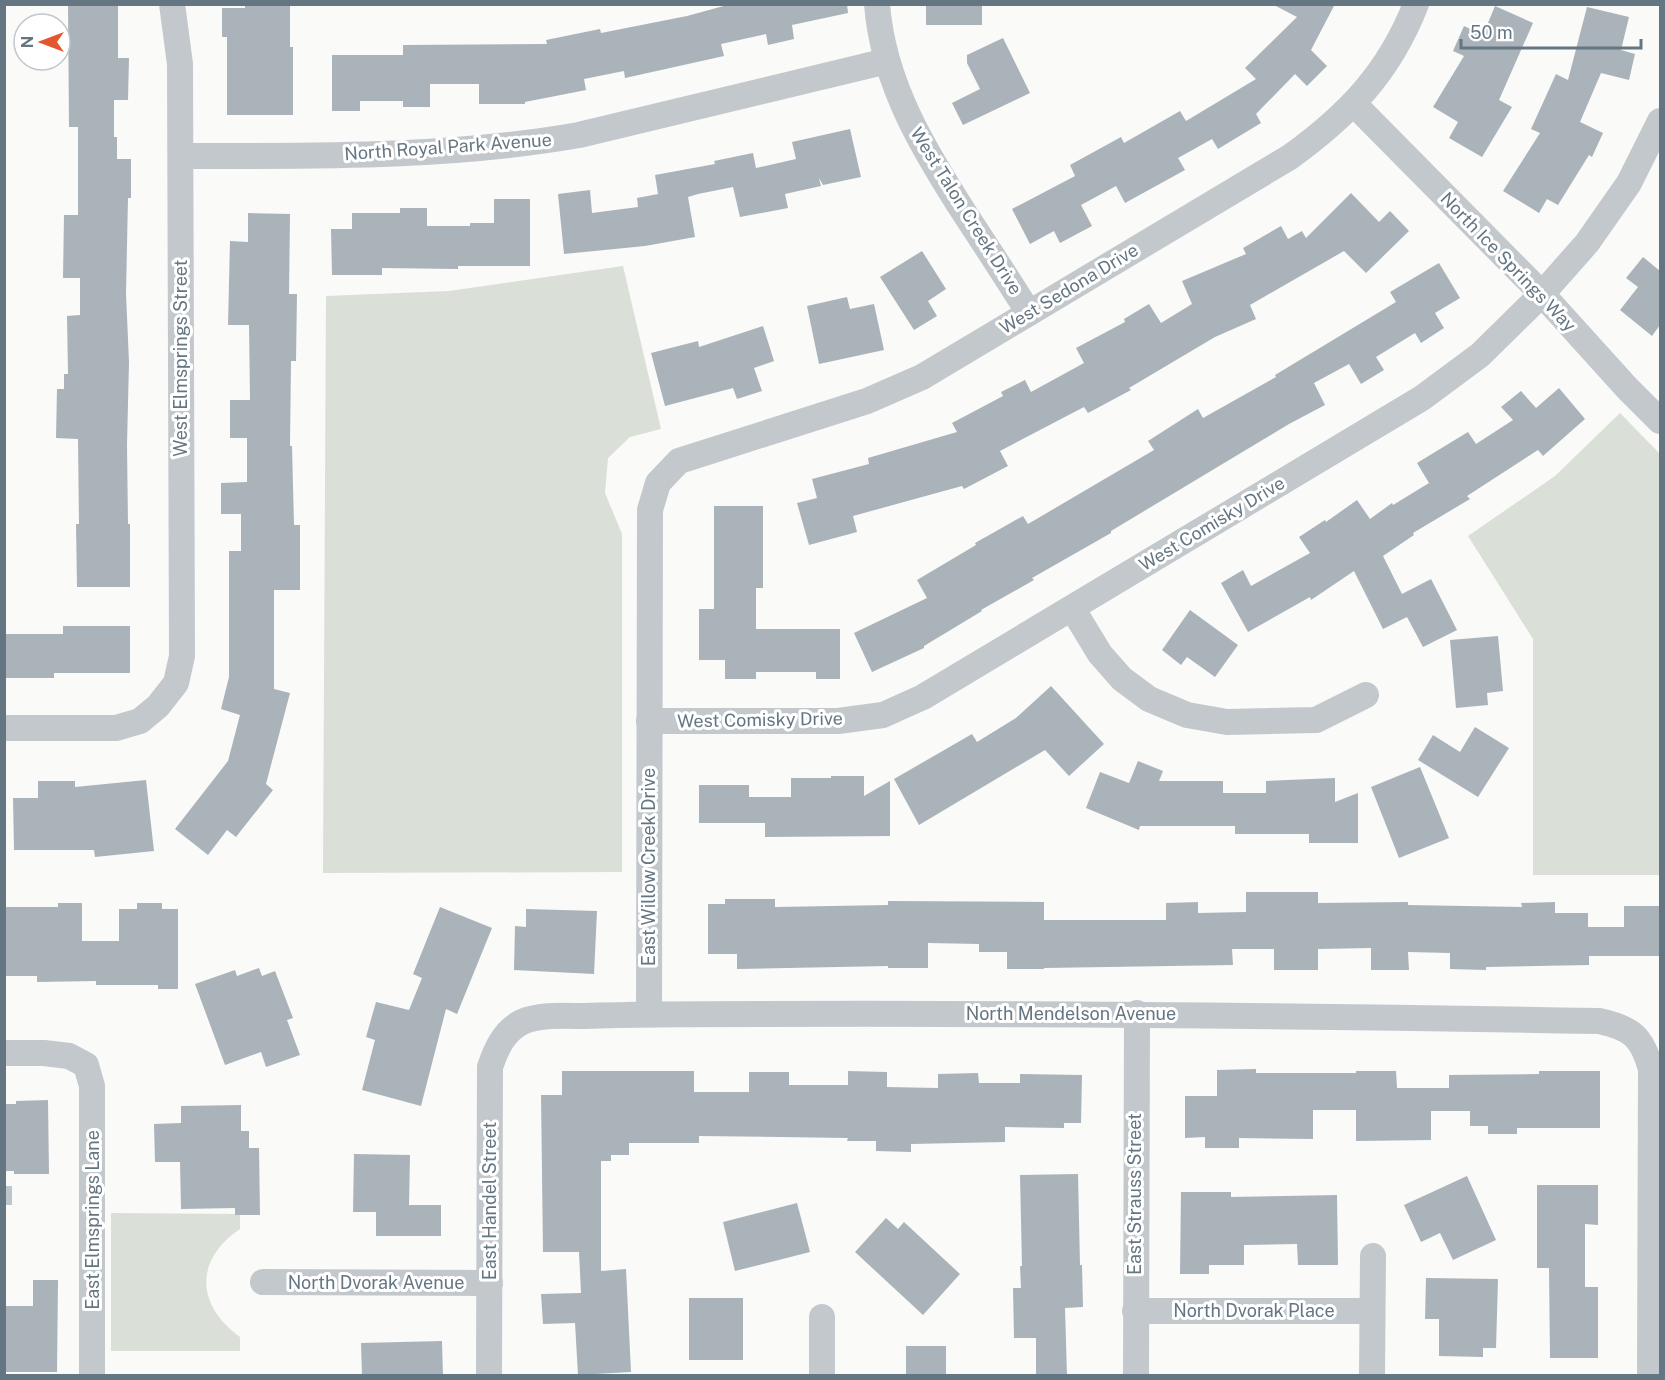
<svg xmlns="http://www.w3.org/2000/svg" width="1665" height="1380" font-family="'Public Sans',sans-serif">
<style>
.green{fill:#dadfd7}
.water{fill:#bbc7cb}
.building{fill:#aab3b9}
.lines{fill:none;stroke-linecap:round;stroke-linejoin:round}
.minor{stroke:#c3c8cc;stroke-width:26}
.labels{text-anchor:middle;stroke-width:6;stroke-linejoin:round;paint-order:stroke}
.street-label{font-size:18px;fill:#657683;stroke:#fff}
</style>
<rect width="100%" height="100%" fill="#fafaf8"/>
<g class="green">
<polygon points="623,266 661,429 630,437 608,458 605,493 622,534 622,872 323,873 326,296 449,291"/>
<polygon points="1620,413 1660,454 1660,875 1533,875 1533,639 1468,536 1555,476"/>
<path d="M111,1213l129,1v15c-46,31 -44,76 0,108v14h-129z"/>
</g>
<polygon class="water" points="4,1186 12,1186 12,1205 5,1205"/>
<g class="building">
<polygon points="68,4 118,4 118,58 129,58 128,100 114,100 114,137 117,137 117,159 131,159 131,198 128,198 126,294 129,362 127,445 128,524 130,524 130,587 77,587 76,524 79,524 78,439 56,438 57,389 64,389 64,374 68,374 67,316 80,315 80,278 63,278 64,215 78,215 78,127 69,127"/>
<polygon points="245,4 290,4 290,47 293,47 293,115 227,115 227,37 222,37 222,8 245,8"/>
<polygon points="731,4 847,4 848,13 792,25 794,39 768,45 766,34 721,44 724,56 625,78 624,71 584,79 586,90 525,102 525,104 479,104 479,84 430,84 430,107 403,107 403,101 360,101 360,111 332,111 332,55 403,55 403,45 547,44 546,40 600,29 601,33 687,16"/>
<rect x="926" y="4" width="56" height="21"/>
<polygon points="1272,4 1335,4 1311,50 1327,66 1307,86 1295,74 1256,114 1261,123 1218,149 1212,139 1178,158 1185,170 1125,203 1116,186 1081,205 1092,226 1060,243 1054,231 1030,244 1012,209 1075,176 1070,165 1121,137 1124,143 1180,111 1186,121 1256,79 1245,68 1297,17"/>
<polygon points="1495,6 1533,23 1499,100 1512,107 1482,157 1449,138 1458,122 1433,107 1464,56 1453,51 1464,26 1483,35"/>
<polygon points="1587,7 1629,17 1621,50 1635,54 1629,80 1601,73 1580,122 1603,133 1592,157 1589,155 1558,205 1547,199 1539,213 1503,191 1540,133 1531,129 1556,74 1568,80"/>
<polygon points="1003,38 1030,93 963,125 952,103 980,89 967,63 967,55"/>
<polygon points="850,129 861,177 823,185 819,178 821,186 785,194 788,208 740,217 733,187 698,194 688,197 695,237 645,246 564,254 558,194 590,190 592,213 638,207 637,198 658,194 655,175 715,164 714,161 753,153 756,168 796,159 792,142"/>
<polygon points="1351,193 1379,222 1390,211 1409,231 1366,273 1344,251 1250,305 1256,319 1215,337 1129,388 1131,390 1088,413 1084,407 1000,451 1008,466 964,489 962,486 853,516 857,532 809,545 797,503 817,498 812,479 869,464 868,458 957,432 952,423 1003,396 1001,392 1025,380 1031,392 1084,363 1076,348 1125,322 1124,319 1149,304 1161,323 1192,304 1182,281 1246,254 1243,248 1281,226 1288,239 1302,231 1306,238"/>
<polygon points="494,199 530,199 530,266 458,266 458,269 382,268 382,275 332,275 331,229 352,229 352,213 400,213 400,208 427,208 427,226 470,226 470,223 494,223"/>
<polygon points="248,213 290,214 289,294 297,294 296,361 291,361 290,446 292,446 294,525 300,525 300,590 274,590 274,689 290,693 266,784 273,790 236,837 227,830 208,855 175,829 228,761 240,715 221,709 229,677 229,551 241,551 241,514 221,514 221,483 247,482 247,438 230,438 230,400 250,400 249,325 228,325 230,241 248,242"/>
<polygon points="922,251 946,289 928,301 937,316 914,330 880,277"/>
<polygon points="1643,257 1660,271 1660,325 1652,336 1620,310 1638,287 1626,278"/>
<polygon points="1439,263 1460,298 1435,313 1444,328 1421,343 1415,333 1376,357 1384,370 1361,384 1349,364 1314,383 1325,405 1289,424 1111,531 1111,533 1032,578 1034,580 981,610 982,611 924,646 924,648 872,672 854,633 927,598 917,580 976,545 975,543 1023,516 1028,524 1154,450 1148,441 1198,409 1203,418 1276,377 1275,375 1396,302 1390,292"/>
<polygon points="847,297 850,309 874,304 884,350 819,364 807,306"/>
<polygon points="763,326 774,361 754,368 762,391 737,399 733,388 665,406 651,353 698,341 699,347"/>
<polygon points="1559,388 1585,419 1543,456 1538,450 1467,496 1470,499 1413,533 1414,535 1383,556 1402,594 1431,579 1457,630 1423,647 1407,617 1383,629 1354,571 1311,600 1310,597 1248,632 1221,583 1243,570 1251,586 1310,553 1299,537 1325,520 1326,522 1357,500 1370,519 1392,503 1393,505 1429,483 1417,463 1468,432 1476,444 1513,420 1501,407 1521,391 1536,408"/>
<polygon points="714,506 763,506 763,588 756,588 756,629 840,629 840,679 816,679 816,672 756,672 756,679 725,679 725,660 699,660 699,609 714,609"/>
<polygon points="1190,610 1238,645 1215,677 1187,657 1181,665 1162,650"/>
<polygon points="63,626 130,626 130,673 54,673 54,678 4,678 4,634 63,634"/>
<polygon points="1498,636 1503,691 1487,693 1488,705 1456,708 1450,640"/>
<polygon points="1051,686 1104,744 1069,776 1045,750 919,825 894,779 972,734 977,742 1016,718"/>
<polygon points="1475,727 1509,748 1478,797 1418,760 1433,735 1460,752"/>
<polygon points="1138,761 1163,771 1159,781 1223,781 1223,793 1266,793 1266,781 1335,778 1335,802 1358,793 1358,843 1309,843 1309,834 1235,834 1235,826 1140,826 1139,830 1086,808 1100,772 1129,783"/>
<polygon points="1420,767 1449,838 1399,858 1371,787"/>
<polygon points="831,776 864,776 864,796 890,781 890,836 765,837 765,823 699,823 699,785 749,785 749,797 791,797 791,778 831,778"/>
<polygon points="146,780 154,851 95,857 94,850 14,850 13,798 38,798 38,781 75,781 75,787"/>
<polygon points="1246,892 1318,892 1318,903 1408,902 1408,905 1522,907 1521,903 1555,902 1555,913 1588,913 1588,927 1624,927 1624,906 1660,906 1660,956 1589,956 1589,965 1486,967 1486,970 1450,969 1450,953 1408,952 1409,970 1371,970 1371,948 1318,949 1318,970 1274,970 1274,949 1232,949 1233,965 1044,968 1044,969 1007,969 1007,952 979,952 979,944 928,943 928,968 888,968 888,966 737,969 737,954 708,954 708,904 725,904 725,899 775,899 775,907 888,905 888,901 1044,902 1044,920 1166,920 1166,903 1198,902 1198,913 1246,912"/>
<polygon points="58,903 82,903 82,941 119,941 119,909 137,909 137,903 162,903 162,909 178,909 178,989 158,989 158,985 96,985 96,981 37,982 37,976 4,976 4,907 58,907"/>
<polygon points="440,907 492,928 457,1014 446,1009 421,1106 362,1090 375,1040 366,1037 376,1002 409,1010 422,978 413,974"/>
<polygon points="526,909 597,911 594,974 514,970 515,926 526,927"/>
<polygon points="259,968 262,976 275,971 293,1018 287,1020 300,1055 266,1067 261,1052 225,1065 195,984 235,970 237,976"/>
<polygon points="1256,1069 1256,1073 1356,1073 1356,1071 1396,1071 1397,1088 1449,1088 1449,1075 1539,1074 1539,1071 1600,1071 1600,1128 1517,1128 1517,1134 1488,1134 1488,1126 1470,1126 1470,1111 1431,1111 1431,1140 1356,1141 1356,1110 1313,1110 1313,1139 1239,1138 1239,1148 1205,1148 1205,1137 1185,1138 1185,1096 1217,1096 1217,1070"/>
<polygon points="562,1071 694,1071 694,1092 749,1092 749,1072 789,1072 789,1085 848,1085 848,1071 887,1072 887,1087 938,1088 938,1074 978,1073 979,1083 1020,1083 1020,1074 1082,1075 1081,1123 1064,1123 1064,1128 1005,1127 1005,1142 911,1144 911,1152 876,1151 876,1141 847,1141 848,1138 699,1136 699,1143 629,1143 629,1155 611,1155 611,1161 601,1161 601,1271 626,1269 631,1372 578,1375 575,1323 543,1324 541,1294 581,1293 579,1252 543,1252 541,1095 562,1095"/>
<polygon points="48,1100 49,1174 14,1174 14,1171 4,1171 4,1104 16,1104 16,1101"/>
<polygon points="241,1105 241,1131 249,1131 249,1148 259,1148 260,1215 235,1215 235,1208 181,1209 180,1162 155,1162 154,1124 181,1123 181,1106"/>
<polygon points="354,1154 410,1155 409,1205 441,1205 441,1236 376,1236 376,1212 353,1212"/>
<polygon points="1078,1174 1080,1265 1082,1265 1083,1307 1065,1308 1067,1376 1036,1376 1036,1338 1014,1338 1013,1288 1021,1288 1020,1266 1022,1266 1020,1175"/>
<polygon points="1467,1176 1496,1240 1453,1260 1440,1233 1421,1242 1404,1205"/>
<polygon points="1537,1185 1598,1185 1598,1225 1585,1224 1585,1287 1598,1287 1598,1358 1550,1358 1549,1268 1537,1268"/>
<polygon points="1181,1192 1231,1192 1231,1197 1337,1195 1338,1265 1298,1265 1297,1244 1244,1245 1244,1265 1209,1265 1209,1274 1180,1274"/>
<polygon points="797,1203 810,1252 735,1271 723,1222"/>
<polygon points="886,1218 898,1229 904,1222 960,1274 923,1315 855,1252"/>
<polygon points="1426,1278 1498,1279 1496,1348 1483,1348 1483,1357 1439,1356 1439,1319 1425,1319"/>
<polygon points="33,1280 58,1280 57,1372 4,1372 4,1306 33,1306"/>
<rect x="689" y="1298" width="54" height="62"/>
<polygon points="442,1341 443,1376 362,1376 361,1343"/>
<rect x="906" y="1346" width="40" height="30"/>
</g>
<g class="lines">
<g class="minor">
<path d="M877,4c6,80 48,148 90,213 21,32 42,64 62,96"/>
<polyline points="1354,104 1542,294 1627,388 1660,421"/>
<path d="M181,156c132,0 267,2 398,-21l308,-74"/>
<polyline points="1072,608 1100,654 1122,679 1149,699 1187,715 1227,722 1316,720 1366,695"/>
<polyline points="649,721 838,721 883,715 923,697 1422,398 1480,355 1542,294 1587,243 1629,183 1660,121"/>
<polyline points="4,728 116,728 140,721 158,706 176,683 182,656 180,64 172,4"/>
<path d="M649,1014l1,-504 8,-27 21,-22 188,-60 55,-24 368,-220c58,-42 99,-84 126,-153"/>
<polyline points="4,1053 44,1053 69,1056 86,1065 92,1086 92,1376"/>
<polyline points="263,1282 490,1283"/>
<polyline points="1135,1311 1372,1311"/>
<polyline points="822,1317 822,1376"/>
<path d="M489,1376l1,-309c6,-18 14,-36 32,-45 18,-8 43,-6 62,-6 59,-2 118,-2 177,-2 280,-1 559,2 838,7 33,7 43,16 52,48l-1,307"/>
<polyline points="1136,1376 1137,1013"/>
<polyline points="1372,1376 1373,1256"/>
</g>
</g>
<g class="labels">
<g class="street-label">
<text transform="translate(448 147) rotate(-4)" y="6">North Royal Park Avenue</text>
<text transform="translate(966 211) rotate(58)" y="6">West Talon Creek Drive</text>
<text transform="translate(1508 262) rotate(46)" y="6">North Ice Springs Way</text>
<text transform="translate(1069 289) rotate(-31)" y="6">West Sedona Drive</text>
<text transform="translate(181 358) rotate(-90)" y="6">West Elmsprings Street</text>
<text transform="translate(1212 524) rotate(-31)" y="6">West Comisky Drive</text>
<text transform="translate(760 720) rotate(-1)" y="6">West Comisky Drive</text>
<text transform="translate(649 867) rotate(-90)" y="6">East Willow Creek Drive</text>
<text x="1071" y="1020">North Mendelson Avenue</text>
<text transform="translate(1135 1194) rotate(-90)" y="6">East Strauss Street</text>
<text transform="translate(490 1201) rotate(-90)" y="6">East Handel Street</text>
<text transform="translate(93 1220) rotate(-90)" y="6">East Elmsprings Lane</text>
<text x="376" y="1289">North Dvorak Avenue</text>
<text x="1254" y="1317">North Dvorak Place</text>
</g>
</g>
<rect width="1665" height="1380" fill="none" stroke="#657683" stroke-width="12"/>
<g transform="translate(42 42) rotate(270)"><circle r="28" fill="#ffffff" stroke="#c1c8cd" stroke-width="1.5"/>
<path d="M0-4.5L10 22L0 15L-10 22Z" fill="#e4572e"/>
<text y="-9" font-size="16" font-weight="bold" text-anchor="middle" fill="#657683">N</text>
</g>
<path d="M1461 39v9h180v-9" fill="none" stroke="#657683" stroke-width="3"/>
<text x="1470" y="39" font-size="18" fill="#657683" stroke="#ffffff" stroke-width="4.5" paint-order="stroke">50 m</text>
</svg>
